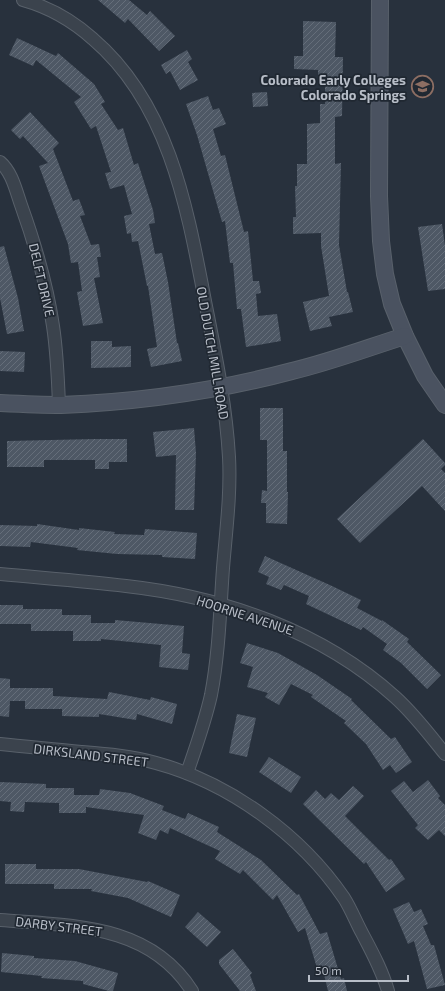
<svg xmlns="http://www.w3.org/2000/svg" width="445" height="991" font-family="'Exo 2',sans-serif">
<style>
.building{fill:url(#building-hatch)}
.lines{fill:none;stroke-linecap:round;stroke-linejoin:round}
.street-casing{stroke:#59616b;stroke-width:14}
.secondary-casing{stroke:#59616b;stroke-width:18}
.street{stroke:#3b434d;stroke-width:12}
.secondary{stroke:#4a5260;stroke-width:16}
.labels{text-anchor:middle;stroke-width:3.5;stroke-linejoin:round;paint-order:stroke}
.poi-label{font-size:13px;font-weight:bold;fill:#b8bec8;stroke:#202832;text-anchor:end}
.street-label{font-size:13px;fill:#b8bec8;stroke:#202832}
</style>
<defs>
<pattern id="building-hatch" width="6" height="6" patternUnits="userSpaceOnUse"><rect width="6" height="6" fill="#4e5865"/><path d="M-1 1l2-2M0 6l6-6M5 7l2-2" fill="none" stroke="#656e7a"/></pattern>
</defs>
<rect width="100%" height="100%" fill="#28313d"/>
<g class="building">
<polygon points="98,0 129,0 147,15 150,11 175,36 159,51 128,19 125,23"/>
<polygon points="303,21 336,22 335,57 343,57 342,116 335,117 335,164 341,163 339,245 347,292 348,292 353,312 329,317 332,326 310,331 303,302 329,296 321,246 321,233 293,234 293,217 296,217 295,186 297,186 297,164 307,164 307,124 320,123 320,104 325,104 325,75 318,75 318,70 294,69 294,56 303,56"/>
<polygon points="17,38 56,56 58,53 94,84 105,102 101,104 118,130 123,128 134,165 138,163 153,210 155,223 149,224 155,254 162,253 168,282 177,343 178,343 182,361 151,367 147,349 157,347 148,286 147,286 138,241 132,242 131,233 127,234 124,216 132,214 124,185 110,189 105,173 111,172 96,126 91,129 74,102 81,97 36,60 33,66 9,55"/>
<polygon points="187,50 192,59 188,62 198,80 180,90 170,71 166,74 161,65"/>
<polygon points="267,92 268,106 253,107 252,93"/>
<polygon points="208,96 213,110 219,108 226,124 213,129 221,156 225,155 244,232 248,231 253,281 259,281 261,293 256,294 258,316 277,314 281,341 246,347 241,309 237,309 233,263 230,263 225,221 222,222 197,135 186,104"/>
<polygon points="30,112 59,143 53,149 73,201 79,199 85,215 80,216 91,245 99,244 101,257 97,257 100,277 94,278 103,323 83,326 77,292 82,291 78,262 71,263 68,244 39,166 48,163 23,136 20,139 11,130"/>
<polygon points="442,224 445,246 445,289 428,291 418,227"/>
<polygon points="4,246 18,298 24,331 7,334 0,298 0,247"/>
<polygon points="91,341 112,341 112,347 131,346 131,367 91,368"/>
<polygon points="0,351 25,352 24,372 0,371"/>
<polygon points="260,408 283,408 283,451 287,451 287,492 288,492 287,524 266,523 266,503 261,503 262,490 267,491 267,440 260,440"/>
<polygon points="194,428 196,453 194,510 175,510 176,455 156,457 153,432"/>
<polygon points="95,439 127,439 127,462 109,462 109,469 95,469 95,460 44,460 44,467 7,467 7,441"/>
<polygon points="423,439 445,463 445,465 441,469 445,473 445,511 422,486 360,543 337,519"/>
<polygon points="37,524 79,530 79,528 115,532 114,534 144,535 145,529 197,533 195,559 162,557 162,555 117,554 77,550 78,548 31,542 30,547 0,546 0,525 37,526"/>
<polygon points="265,556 332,586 361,600 357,608 382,621 382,620 409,639 407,642 441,675 427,689 401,663 383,650 387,644 363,627 361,630 306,604 309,596 284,585 281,590 266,584 269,577 258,572"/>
<polygon points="0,605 23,605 23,609 62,609 62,615 91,615 91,623 115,623 115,620 184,626 182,653 190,654 188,670 159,667 161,645 101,639 101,641 73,641 73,631 31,631 31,624 0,624"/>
<polygon points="247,643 278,653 317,675 352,699 351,700 391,739 395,737 412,762 396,773 390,765 383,770 366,744 344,723 346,721 311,697 313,695 291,684 279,705 265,697 268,693 247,687 253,667 240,663"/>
<polygon points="0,678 10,679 10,688 53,688 53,696 107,699 109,692 150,700 151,697 177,704 172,724 137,714 136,720 99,714 99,717 62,716 62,709 25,709 25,701 10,701 9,717 0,716"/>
<polygon points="237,714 256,718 247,757 229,753"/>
<polygon points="269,757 301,777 291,793 259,772"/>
<polygon points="428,780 440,796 438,798 445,805 445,836 439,830 428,840 415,828 418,825 391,791 404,781 413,792"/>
<polygon points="0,782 46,784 46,788 74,788 74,795 99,795 100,789 130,793 164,806 162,810 185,819 188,813 219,827 217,832 261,860 297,895 299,894 320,934 327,932 341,979 344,978 347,991 328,991 322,966 317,968 305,928 298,932 277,895 273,900 243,870 240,874 215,859 220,851 170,828 168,834 160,830 156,840 138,833 144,815 86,807 86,813 59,813 59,803 25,802 24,812 10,811 11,802 0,801"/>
<polygon points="353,786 364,796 345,816 389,860 391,859 405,879 386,892 366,862 364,864 303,804 316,790 325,799 331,793 339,800"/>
<polygon points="5,864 36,864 36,869 79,869 147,882 148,881 180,895 171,917 128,898 91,891 92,889 54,889 54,884 5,884"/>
<polygon points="409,902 414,912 421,909 428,924 423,926 431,945 434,945 445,985 427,989 414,941 408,944 393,909"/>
<polygon points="198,912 221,932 207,947 185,927"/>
<polygon points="233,949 252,973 250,975 256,991 240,991 219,964 219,960"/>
<polygon points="2,953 34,956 34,958 75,961 118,973 113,991 109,991 83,984 83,981 41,978 42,976 1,972"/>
</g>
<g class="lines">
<defs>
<g id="street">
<path d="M23,0c25,7 50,21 70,39 76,65 94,168 112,262 10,51 21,103 24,156 2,37 -3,74 -6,111 -3,42 -4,86 -12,127 -6,27 -15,52 -24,78"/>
<path d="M0,162c12,10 16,29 21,43 14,39 26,80 32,121 4,26 5,52 6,79"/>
<path d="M0,574c42,4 84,7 126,12 98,11 196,45 269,111 19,17 34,37 50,57"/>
<path d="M0,744c27,3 54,5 81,8 25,2 51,4 75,11 74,20 145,72 188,135 7,11 12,24 18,35 10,19 20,37 26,58"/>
<path d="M0,920c71,6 149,3 192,71"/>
</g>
<g id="secondary">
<polyline points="380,0 379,196 381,241 385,274 392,304 405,336 425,376 445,405"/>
<path d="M0,403c20,1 41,2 61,2 77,-3 156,-14 231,-34 38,-9 75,-23 113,-35"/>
</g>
</defs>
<use href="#street" class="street-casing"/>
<use href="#secondary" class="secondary-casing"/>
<use href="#street" class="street"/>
<use href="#secondary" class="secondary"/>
</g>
<defs>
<symbol id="school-ring" viewBox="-11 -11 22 22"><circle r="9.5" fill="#202832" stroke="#8d6e63" stroke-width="1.5"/><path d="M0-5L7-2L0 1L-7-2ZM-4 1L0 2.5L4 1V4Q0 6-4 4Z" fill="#8d6e63"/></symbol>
</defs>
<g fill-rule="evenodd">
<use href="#school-ring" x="410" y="74" width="25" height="25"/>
</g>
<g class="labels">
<g class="poi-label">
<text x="406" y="85">Colorado Early Colleges<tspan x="406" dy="15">Colorado Springs</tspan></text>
</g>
<g class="street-label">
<text transform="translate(42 280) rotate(77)" y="5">DELFT DRIVE</text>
<text transform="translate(213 353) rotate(80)" y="5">OLD DUTCH MILL ROAD</text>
<text transform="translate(245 615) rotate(18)" y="5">HOORNE AVENUE</text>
<text transform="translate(91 755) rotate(7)" y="5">DIRKSLAND STREET</text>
<text transform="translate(59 926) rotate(7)" y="5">DARBY STREET</text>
</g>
</g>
<path d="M309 975v6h99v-6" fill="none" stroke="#b8bec8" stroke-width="2"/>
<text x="315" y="975" font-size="12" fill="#b8bec8" stroke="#202832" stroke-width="3" paint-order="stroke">50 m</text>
</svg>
